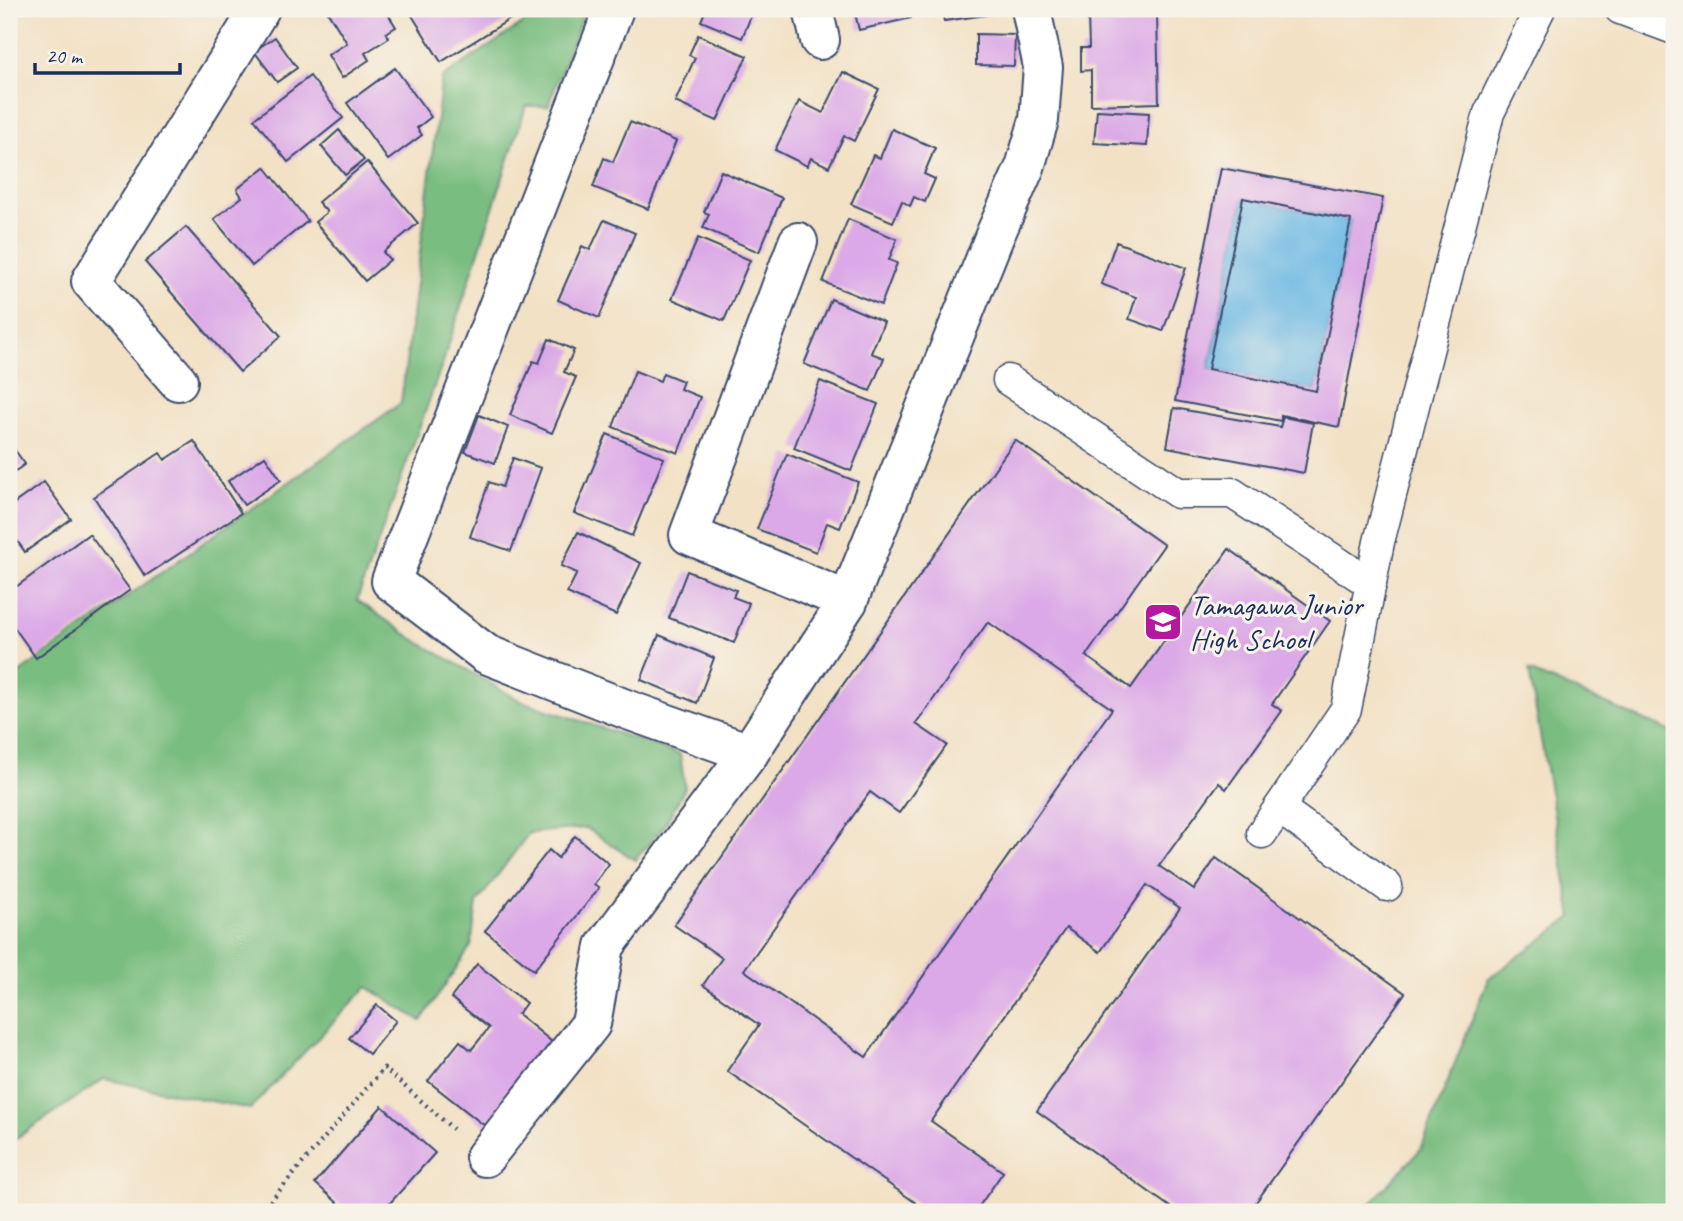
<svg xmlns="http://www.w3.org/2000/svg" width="1683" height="1221" font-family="Caveat,sans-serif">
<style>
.forest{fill:#7abd80;stroke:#4a766f;stroke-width:2}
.water{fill:#6ab8e4;stroke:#4274a1;stroke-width:2}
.building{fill:#dba9e7;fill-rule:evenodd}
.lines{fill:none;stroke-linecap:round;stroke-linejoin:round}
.lane-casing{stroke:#3b4a6d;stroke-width:33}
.street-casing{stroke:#3b4a6d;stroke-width:42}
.path{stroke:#3b4a6d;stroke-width:4.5;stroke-dasharray:2 5;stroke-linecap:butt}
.lane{stroke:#fff;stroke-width:30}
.street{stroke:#fff;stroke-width:38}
.labels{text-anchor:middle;stroke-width:6;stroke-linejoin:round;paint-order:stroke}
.poi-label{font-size:30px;fill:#1b2f5e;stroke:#f7f3e8;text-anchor:start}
</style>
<rect width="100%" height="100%" fill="#f7f3e8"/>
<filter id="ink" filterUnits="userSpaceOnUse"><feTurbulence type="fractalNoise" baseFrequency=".0143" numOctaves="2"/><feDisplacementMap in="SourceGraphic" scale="14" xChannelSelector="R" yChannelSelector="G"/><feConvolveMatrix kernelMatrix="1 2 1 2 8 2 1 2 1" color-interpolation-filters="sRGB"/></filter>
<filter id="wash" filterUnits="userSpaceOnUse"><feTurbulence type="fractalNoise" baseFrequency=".00686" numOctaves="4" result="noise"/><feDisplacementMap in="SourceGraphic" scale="28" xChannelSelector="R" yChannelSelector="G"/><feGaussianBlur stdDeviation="1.57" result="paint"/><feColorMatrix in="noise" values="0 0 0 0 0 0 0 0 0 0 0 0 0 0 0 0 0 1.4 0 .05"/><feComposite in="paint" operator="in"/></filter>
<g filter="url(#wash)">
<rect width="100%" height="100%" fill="#f2e1c5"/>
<g class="forest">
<polygon points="544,9 585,9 548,106 526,106 442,365 357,600 412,638 521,701 680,754 685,788 665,825 635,860 586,828 529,833 477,903 471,946 421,1021 367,987 250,1109 104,1079 9,1143 9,680 401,403 442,78"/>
<polygon points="1529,671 1674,733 1674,1212 1363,1212 1421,1149 1488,979 1572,917"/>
</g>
<polygon class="water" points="1243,198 1351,220 1316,391 1209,369"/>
<g id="blocks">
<g class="building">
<polygon points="326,9 385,9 396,27 386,33 389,38 365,53 369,60 342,78 328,55 347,43"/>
<polygon points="408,9 526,9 441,62"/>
<polygon points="706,9 754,9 742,38 701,21"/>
<polygon points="854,9 909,9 911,18 859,30"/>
<polygon points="942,9 1000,9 1000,13 944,21"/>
<polygon points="1157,14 1159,103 1091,105 1091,70 1081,71 1081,48 1089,48 1088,16"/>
<polygon points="976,34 1015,35 1014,66 976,65"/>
<polygon points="698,35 747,56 717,121 675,102 695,58 689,55"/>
<polygon points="275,37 297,68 277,82 254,51"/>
<polygon points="395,68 431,117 417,128 422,135 388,160 347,103"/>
<polygon points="843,72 879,89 854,141 844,136 829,167 811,158 807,166 775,150 799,101 823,113"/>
<polygon points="310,76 343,118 288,162 254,119"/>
<polygon points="1097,110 1149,113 1147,146 1094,143"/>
<polygon points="630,122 676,141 648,209 593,187 604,158 613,162"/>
<polygon points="892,129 935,148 924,174 935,179 925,202 914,197 910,206 902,201 893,222 851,204 873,155 880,158"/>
<polygon points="339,130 364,160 345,175 321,146"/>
<polygon points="367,162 418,223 383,252 390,260 365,281 315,222 327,212 318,202"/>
<polygon points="265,167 308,221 252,266 214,219 242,197 237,189"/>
<path d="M1221,168l162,30 -44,229 -58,-12v6l-106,-20zM1243,198l108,22 -35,171 -108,-22z"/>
<polygon points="721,171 782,198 759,252 703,228 709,214 704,212"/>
<polygon points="848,219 897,239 889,260 897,263 881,305 823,282"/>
<polygon points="604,220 635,233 599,318 558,300 582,246 590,250"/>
<polygon points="186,227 281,336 240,372 145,262"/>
<polygon points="698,238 750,260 724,321 672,299"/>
<polygon points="1116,242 1186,268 1163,331 1129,319 1136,297 1101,284"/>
<polygon points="831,299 884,322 871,353 884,358 870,391 804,364"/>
<polygon points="549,339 574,350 564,372 576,377 552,433 510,415 533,361 539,363"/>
<polygon points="635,371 660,381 663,373 683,381 680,389 700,397 678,453 613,427"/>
<polygon points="820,381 878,404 851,471 794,448"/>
<polygon points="1174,408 1280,427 1283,417 1313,423 1304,473 1167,447"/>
<polygon points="479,415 508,427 495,463 465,452"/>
<polygon points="607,434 664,458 632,536 574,513"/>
<path d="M1015,440l149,105 -78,111 45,32 98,-139 101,72 -58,83 10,7 -56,78 -7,-6 -60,83 35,24 22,-32 189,135 -156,219h-72l-140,-101 143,-203 -33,-23 -47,67 -34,-24 -135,193 72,51 -28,40h-46l-202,-141 32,-46 -56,-40 19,-27 -48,-33zM988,622l124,87 -246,348 -122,-87 126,-178 29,21 48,-68 -31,-21z"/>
<polygon points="194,441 241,513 145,576 94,497 160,453 165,460"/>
<polygon points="9,442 25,464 9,476"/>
<polygon points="787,454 858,482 840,528 827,523 816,552 757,529"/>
<polygon points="265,456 281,480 244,505 228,481"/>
<polygon points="513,458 541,468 511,551 470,537 489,482 502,487"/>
<polygon points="44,482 71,519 25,552 9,529 9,507"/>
<polygon points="578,532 641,563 616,615 567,593 577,573 561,566"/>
<polygon points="89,534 130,590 36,658 9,620 9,592"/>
<polygon points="687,571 736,590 733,597 749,603 734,643 669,618"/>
<polygon points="659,635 714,658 697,703 641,680"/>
<polygon points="575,836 609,864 594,884 599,888 534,970 485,931 549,850 558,858"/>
<polygon points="477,964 526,1003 518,1014 552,1042 485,1126 428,1081 460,1041 471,1050 489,1028 451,998"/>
<polygon points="377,1005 396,1021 369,1054 349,1038"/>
<polygon points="382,1106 435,1153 382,1212 348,1212 315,1183"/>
</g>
</g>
</g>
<g filter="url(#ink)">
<use href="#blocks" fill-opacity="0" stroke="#3b4a6d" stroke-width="2"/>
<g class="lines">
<defs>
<g id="lane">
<polyline points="1620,9 1674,29"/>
<polyline points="1008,380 1178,493 1232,493 1371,584"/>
<polyline points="1279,808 1387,886"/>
<polyline points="1262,833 1346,709 1379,542 1489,113 1540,9"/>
</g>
<g id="street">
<polyline points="614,9 391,581 486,654 628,710 749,753"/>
<polyline points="813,9 820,40"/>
<polyline points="798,242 689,535 848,601"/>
<polyline points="178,381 91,281 260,9"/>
<polyline points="485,1157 591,1024 605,946 749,753 848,601 995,235 1025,167 1039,120 1043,67 1031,9"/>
</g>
</defs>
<use href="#lane" class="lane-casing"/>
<use href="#street" class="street-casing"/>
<polyline class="path" points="261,1212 384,1068 453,1129"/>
<use href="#lane" class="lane"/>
<use href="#street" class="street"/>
</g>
</g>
<defs>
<symbol id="school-square" viewBox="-11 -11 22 22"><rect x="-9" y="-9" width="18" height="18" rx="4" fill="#b5179e" stroke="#f7f3e8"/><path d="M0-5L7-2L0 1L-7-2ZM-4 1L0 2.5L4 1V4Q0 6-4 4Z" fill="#fff"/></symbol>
</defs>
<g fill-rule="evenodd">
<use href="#school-square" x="1141" y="600" width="44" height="44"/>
</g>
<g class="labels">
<g class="poi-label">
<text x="1190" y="615">Tamagawa Junior<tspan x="1190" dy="34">High School</tspan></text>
</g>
</g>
<rect width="1683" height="1221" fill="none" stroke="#f7f3e8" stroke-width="35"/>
<path d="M35 63v10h145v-10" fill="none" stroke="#1b2f5e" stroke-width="3.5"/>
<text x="46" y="63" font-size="21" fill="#1b2f5e" stroke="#f7f3e8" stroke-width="5" paint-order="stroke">20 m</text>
</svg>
